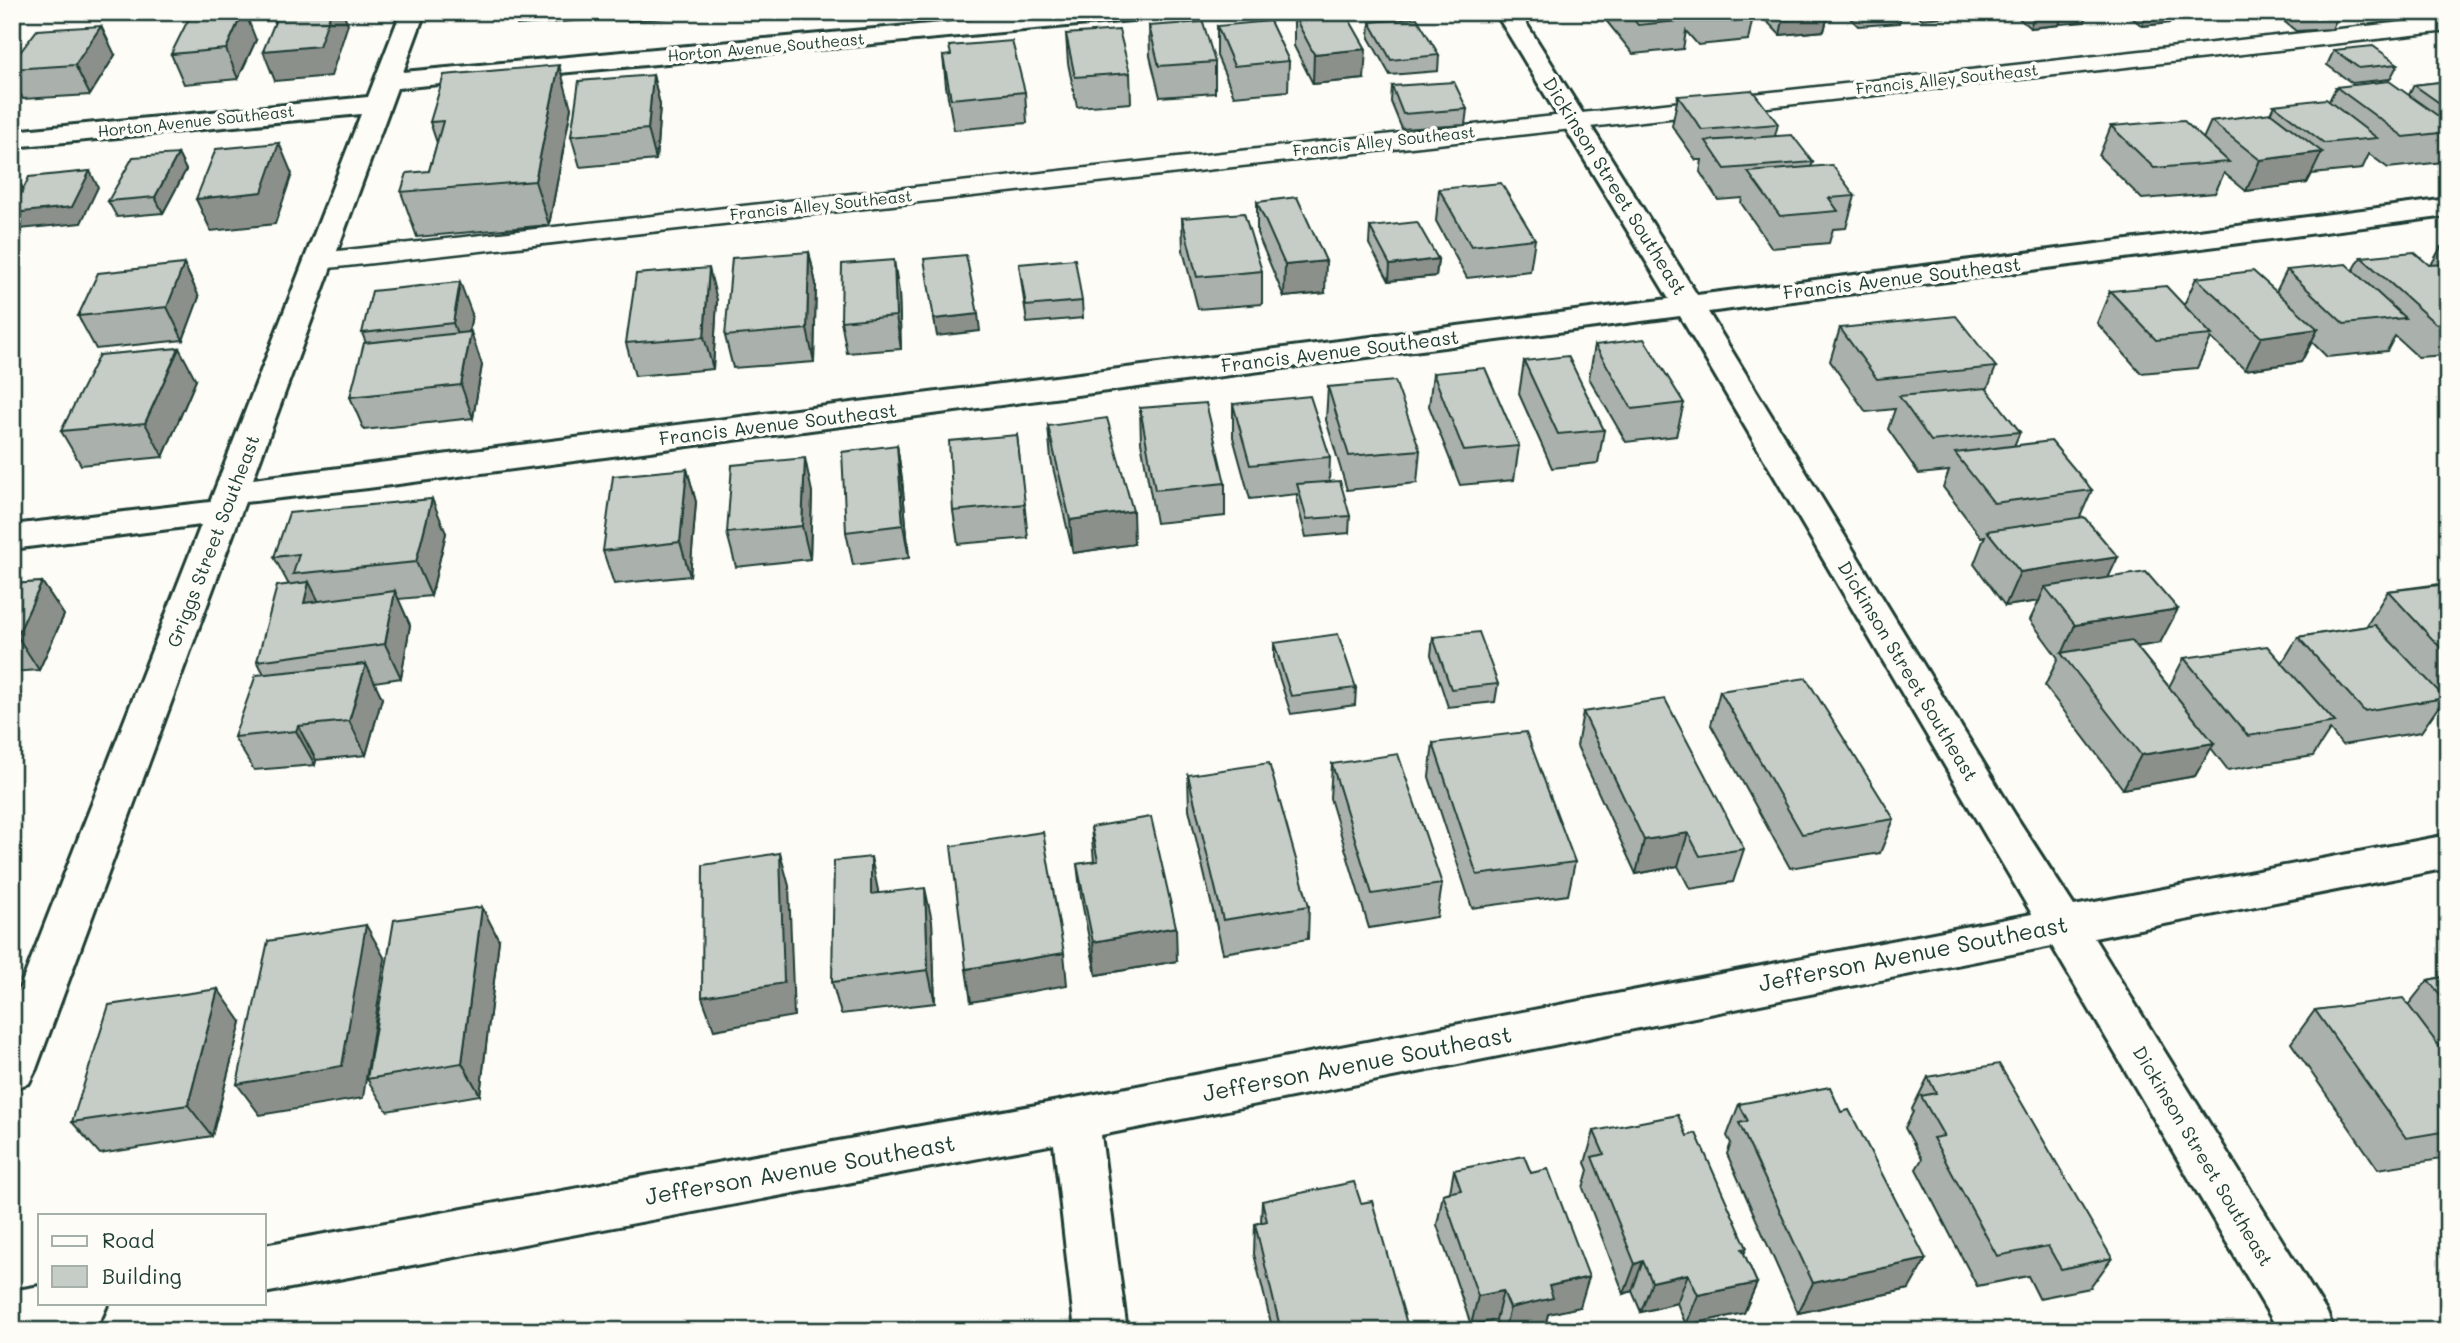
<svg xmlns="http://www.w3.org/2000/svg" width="2460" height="1343" font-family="Mali,sans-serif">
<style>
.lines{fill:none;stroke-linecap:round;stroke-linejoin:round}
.lane-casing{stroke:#1f3d34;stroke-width:5}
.street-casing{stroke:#1f3d34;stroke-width:6}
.lane{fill:#fdfcf7;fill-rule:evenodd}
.street{fill:#fdfcf7;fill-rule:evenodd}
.wall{fill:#aab0ab;stroke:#1f3d34;stroke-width:2}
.shaded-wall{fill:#8b908b;stroke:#1f3d34;stroke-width:2}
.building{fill:#c6cdc7;stroke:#1f3d34;stroke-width:2}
.labels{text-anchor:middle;stroke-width:7;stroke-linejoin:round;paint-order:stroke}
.far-street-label{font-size:16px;fill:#1f3d34;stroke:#fdfcf7}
.street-label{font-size:19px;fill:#1f3d34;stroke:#fdfcf7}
.near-street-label{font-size:23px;fill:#1f3d34;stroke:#fdfcf7}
</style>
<rect width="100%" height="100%" fill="#fdfcf7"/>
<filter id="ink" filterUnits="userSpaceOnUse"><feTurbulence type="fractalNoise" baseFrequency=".0143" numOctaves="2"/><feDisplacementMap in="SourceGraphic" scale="14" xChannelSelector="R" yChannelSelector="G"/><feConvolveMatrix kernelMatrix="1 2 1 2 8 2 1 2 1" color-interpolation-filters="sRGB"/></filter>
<g filter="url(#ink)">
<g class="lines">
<defs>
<polygon id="lane" points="2448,17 2448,31 320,269 310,267 307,261 310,255 320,253"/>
<g id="street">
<polygon points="401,12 425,12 403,72 1061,12 1155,12 1152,17 1143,19 397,88 253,479 1669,299 1495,12 1519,12 1697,295 2448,199 2448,216 1708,312 2015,815 2074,906 2448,835 2448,868 2094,938 2327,1313 2334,1331 2279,1331 2052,946 1101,1135 1127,1331 1075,1331 1054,1144 264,1293 264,1245 1075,1098 2032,914 1680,316 368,488 245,502 36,1069 29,1083 12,1089 12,1008 201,525 12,549 12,525 210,502 361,114 12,147 12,131 368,97"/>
<path d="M40,1286v17h68l-8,18c-29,11 -57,10 -88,10v-40z"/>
</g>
</defs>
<use href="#lane" class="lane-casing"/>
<use href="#street" class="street-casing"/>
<use href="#lane" class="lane"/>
<use href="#street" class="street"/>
</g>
<g class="wall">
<polygon points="514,12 588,12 587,20 517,25"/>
<polygon points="625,12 679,12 678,17 627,21"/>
<polygon points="1605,12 1754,12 1748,40 1698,45 1686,31 1683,49 1633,54 1604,18"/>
<polygon points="1758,12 1825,12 1828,15 1824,31 1780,35"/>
<polygon points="1844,12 1902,12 1899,23 1858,26"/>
<polygon points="1914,12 1969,12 1969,15 1922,19"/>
<polygon points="2012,12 2088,12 2085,22 2061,24 2059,23 2059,25 2030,28"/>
<polygon points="2125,12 2173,12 2169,23 2142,26"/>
<polygon points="2277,12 2336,12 2339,14 2332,29 2296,31 2276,15"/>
<polygon points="1294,16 1364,79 1313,84 1294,46"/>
<polygon points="1370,22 1439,55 1438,71 1390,75 1369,38"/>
<polygon points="1149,26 1215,62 1215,93 1160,97 1150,56"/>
<polygon points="1217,26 1289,61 1288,91 1234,96 1217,56"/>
<polygon points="1066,34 1130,73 1131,103 1077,107 1068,63"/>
<polygon points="256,40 238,79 184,84 171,54"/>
<polygon points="2334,50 2398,64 2390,79 2352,83 2327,65"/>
<polygon points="115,55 90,95 23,99 12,78 12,63"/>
<polygon points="943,56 1025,92 1027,123 954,130 946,86"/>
<polygon points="653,75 660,105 656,160 580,167 571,136"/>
<polygon points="2448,81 2448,152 2443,162 2388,168 2369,154 2362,169 2312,174 2307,183 2246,191 2224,173 2215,193 2142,199 2099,156 2111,126 2203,139 2211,121 2270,114 2274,105 2329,101 2336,87 2409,95 2414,85"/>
<polygon points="1392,86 1467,109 1465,125 1402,129 1391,102"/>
<polygon points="1678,96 1778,124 1775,136 1813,162 1811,167 1855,196 1846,228 1833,229 1829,243 1772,248 1741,203 1742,198 1718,200 1700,172 1702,160 1696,160 1672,126"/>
<polygon points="571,108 549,225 417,237 401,192 429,171 437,143 430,122"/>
<polygon points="178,154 186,170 163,213 117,217 108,201"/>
<polygon points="1439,189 1535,239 1530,271 1467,278 1436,221"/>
<polygon points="1257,202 1325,293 1284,297 1257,233"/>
<polygon points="1182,218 1262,271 1262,304 1198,309 1183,250"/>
<polygon points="1370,227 1438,259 1436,276 1389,281 1369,244"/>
<polygon points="2448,246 2448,355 2418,357 2395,336 2387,351 2327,357 2312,342 2301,362 2245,370 2211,338 2197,368 2141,373 2097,323 2110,291 2184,305 2196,278 2276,292 2287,270 2353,271 2361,257 2431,265 2441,247"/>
<polygon points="809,252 816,284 814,362 733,368 725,336"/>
<polygon points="184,264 199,297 183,340 96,349 78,316"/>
<polygon points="1019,264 1082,301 1083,318 1027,323"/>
<polygon points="899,292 901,349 847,353 841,321"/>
<polygon points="717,300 713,369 635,376 626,343"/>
<polygon points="472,314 469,332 482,365 473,418 364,430 350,397 366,343 362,333"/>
<polygon points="1840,328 1996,367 1987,390 2020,432 2014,446 2092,490 2080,517 2109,577 2160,643 2136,647 2169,687 2184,658 2282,663 2298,637 2368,626 2367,625 2388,591 2448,583 2448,715 2439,706 2421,732 2342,745 2330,730 2313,756 2228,770 2211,748 2195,776 2123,789 2045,686 2058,658 2030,620 2039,601 2005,606 1974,564 1985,536 1981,537 1943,487 1949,471 1919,474 1888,429 1895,409 1866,412 1830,361"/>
<polygon points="1595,345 1684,403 1676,436 1626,442 1589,378"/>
<polygon points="1524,361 1604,430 1598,463 1552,468 1519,394"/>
<polygon points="1433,373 1519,446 1514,480 1460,485 1429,406"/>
<polygon points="196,380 163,457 81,465 61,431"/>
<polygon points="1328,387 1420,450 1417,483 1347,490 1326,420"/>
<polygon points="1233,404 1330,457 1329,482 1350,516 1349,533 1306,537 1297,502 1297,494 1250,499 1233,437"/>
<polygon points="1140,408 1225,483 1225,516 1156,523 1141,442"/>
<polygon points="1048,426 1134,544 1073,553 1051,459"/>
<polygon points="1017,435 1028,538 958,544 953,511"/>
<polygon points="897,445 902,479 909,558 853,565 846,532"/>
<polygon points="687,469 696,502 690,576 614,584 603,551"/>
<polygon points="812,492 810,559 736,567 727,533"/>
<polygon points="446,533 431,596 398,599 410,625 401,678 374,682 382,698 366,755 316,760 315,765 254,770 234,737 264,674 257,661 289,585 274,557"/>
<polygon points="42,582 64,615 39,670 12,672 12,584"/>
<polygon points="1433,637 1498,684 1495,702 1448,707 1431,655"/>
<polygon points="1274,643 1356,688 1355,705 1291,714 1274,661"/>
<polygon points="1720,691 1894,819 1880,853 1790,868 1711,725"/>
<polygon points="1583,712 1744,849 1733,882 1690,889 1678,866 1636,874 1577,746"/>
<polygon points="1433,743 1575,862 1568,895 1472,908 1429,777"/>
<polygon points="1332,764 1442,884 1437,917 1369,928 1330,798"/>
<polygon points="1188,775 1309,906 1308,939 1223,953 1189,809"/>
<polygon points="1091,827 1177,961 1096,975 1081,897 1077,864 1094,862"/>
<polygon points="878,890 878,893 932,921 935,1003 841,1014 832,982"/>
<polygon points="499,940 480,1095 387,1111 367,1079"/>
<polygon points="2448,976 2448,1158 2378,1169 2291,1043 2315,1010 2408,1005 2428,980"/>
<polygon points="241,1022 212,1136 100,1154 72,1122"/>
<polygon points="1928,1077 2112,1258 2090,1288 2039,1298 2028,1276 1977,1286 1916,1169 1922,1159 1905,1128 1913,1112 1912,1109"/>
<polygon points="1739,1104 1841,1112 1909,1289 1798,1313 1727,1154 1731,1143 1727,1136"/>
<polygon points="1594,1131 1687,1136 1747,1248 1744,1254 1757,1283 1744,1313 1686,1325 1677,1303 1641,1312 1632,1291 1624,1294 1583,1188 1588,1170 1585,1163"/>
<polygon points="1454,1170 1580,1307 1548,1314 1545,1327 1530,1331 1500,1331 1496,1320 1471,1325 1437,1225 1443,1194 1450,1192"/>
<polygon points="1262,1201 1361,1203 1409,1331 1273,1331 1254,1254 1255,1224 1261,1222"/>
</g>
<g class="shaded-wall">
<polygon points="243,12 245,12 256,40 238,79 226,49"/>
<polygon points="331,12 343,12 348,24 331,76 275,81 263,51"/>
<polygon points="2035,12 2063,12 2059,25 2030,28"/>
<polygon points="2147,12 2173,12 2169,23 2142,26"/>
<polygon points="1828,15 1824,31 1780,35 1783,20"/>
<polygon points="101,26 115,55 90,95 75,65"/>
<polygon points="1366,49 1364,79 1313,84 1314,54"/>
<polygon points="559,65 571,108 549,225 535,181"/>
<polygon points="653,75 660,105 656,160 648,129"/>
<polygon points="279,143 292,174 275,224 211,231 196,199"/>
<polygon points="2322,152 2307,183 2246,191 2260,160"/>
<polygon points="178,154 186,170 163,213 155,197"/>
<polygon points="12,169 27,196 90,171 98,187 81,223 20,229 14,218 12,222"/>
<polygon points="809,252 816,284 814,362 807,329"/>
<polygon points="1438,259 1436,276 1389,281 1390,265"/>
<polygon points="894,260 899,292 901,349 896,316"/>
<polygon points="1326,261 1325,293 1284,297 1285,265"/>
<polygon points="184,264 199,297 183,340 167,307"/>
<polygon points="709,268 717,300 713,369 704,337"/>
<polygon points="460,282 472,314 465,356 453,323"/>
<polygon points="978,314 980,331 937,336 934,319"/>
<polygon points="2318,329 2301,362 2245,370 2261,337"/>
<polygon points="471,332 482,365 473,418 461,385"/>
<polygon points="179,348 196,380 163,457 145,423"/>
<polygon points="897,445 902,479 909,558 903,525"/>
<polygon points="805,458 812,492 810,559 802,526"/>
<polygon points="687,469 696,502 690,576 680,542"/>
<polygon points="432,499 446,533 431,596 416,562"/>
<polygon points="1133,511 1134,544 1073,553 1070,520"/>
<polygon points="2118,557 2102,591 2045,587 2039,601 2005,606 2020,572"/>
<polygon points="42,582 64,615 39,670 17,636"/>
<polygon points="309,582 326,616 304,603"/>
<polygon points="395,591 410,625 401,678 385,644"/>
<polygon points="2178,609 2160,643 2065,658 2062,654 2075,625"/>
<polygon points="366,664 382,698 366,755 349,721"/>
<polygon points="12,683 22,697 12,726"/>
<polygon points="298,726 316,760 315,765 296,731"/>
<polygon points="2214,743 2195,776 2123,789 2141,755"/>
<polygon points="1688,833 1678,866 1636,874 1644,840"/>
<polygon points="780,853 789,886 794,1016 714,1030 702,997"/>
<polygon points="871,857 878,890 879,927 871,894"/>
<polygon points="925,888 932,921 935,1003 928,970"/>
<polygon points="482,907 499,940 480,1095 462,1063"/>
<polygon points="366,925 385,959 363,1098 260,1115 237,1084"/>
<polygon points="1176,927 1177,961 1096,975 1093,942"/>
<polygon points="1064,953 1067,985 971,1002 966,969"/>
<polygon points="218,989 241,1022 212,1136 188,1105"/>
<polygon points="1926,1259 1909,1289 1798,1313 1813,1283"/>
<polygon points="1643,1261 1632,1291 1624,1294 1635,1264"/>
<polygon points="1688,1274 1677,1303 1641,1312 1652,1282"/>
<polygon points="1589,1277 1580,1307 1548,1314 1545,1327 1530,1331 1504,1331 1510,1308 1549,1286"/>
<polygon points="1757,1283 1744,1313 1686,1325 1698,1295"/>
<polygon points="1503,1291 1496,1320 1471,1325 1478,1296"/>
</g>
<g class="building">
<polygon points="192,12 243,12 226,49 171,54"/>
<polygon points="279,12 331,12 319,46 263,51"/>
<polygon points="1336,12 1345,12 1366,49 1314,54 1294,16"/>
<polygon points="1628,12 1682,12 1689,20 1638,25"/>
<polygon points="1701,12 1742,12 1704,16"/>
<polygon points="1776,12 1825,12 1828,15 1783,20"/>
<polygon points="2298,12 2336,12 2339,14 2303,16"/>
<polygon points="1417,18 1439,55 1391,60 1370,22"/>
<polygon points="1270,21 1289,61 1234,66 1217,26"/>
<polygon points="1203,22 1215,62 1159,66 1149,26"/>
<polygon points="101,26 75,65 12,69 12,63 37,30"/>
<polygon points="1119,30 1130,73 1075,77 1066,34"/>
<polygon points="1012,41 1025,92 951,99 943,56 951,55 949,46"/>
<polygon points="2373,46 2398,64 2359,68 2334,50"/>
<polygon points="559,65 535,181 401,192 407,173 429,171 443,121 430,122 444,75"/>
<polygon points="653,75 648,129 571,136 579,81"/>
<polygon points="2389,81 2448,123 2448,132 2404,137 2336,87"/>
<polygon points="2448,81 2448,109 2414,85"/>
<polygon points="1454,82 1467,109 1403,114 1392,86"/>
<polygon points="1752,90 1778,124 1702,130 1678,96"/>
<polygon points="2326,99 2377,138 2324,143 2274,105"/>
<polygon points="2271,113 2322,152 2260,160 2211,121"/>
<polygon points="2183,120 2229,162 2154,168 2111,126"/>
<polygon points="1792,135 1813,162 1725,169 1706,141"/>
<polygon points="279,143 262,192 196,199 216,149"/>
<polygon points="178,154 155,197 108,201 133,157"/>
<polygon points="1832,165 1855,196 1829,198 1838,211 1780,216 1748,172"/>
<polygon points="90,171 72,207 12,213 29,177"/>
<polygon points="1501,183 1535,239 1471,246 1439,189"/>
<polygon points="1297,197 1326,261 1285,265 1257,202"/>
<polygon points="1244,213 1262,271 1197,277 1182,218"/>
<polygon points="1417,222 1438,259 1390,265 1370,227"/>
<polygon points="2448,246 2448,253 2441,247"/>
<polygon points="809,252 807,329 725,336 732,258"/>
<polygon points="2414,252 2429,265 2446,264 2448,265 2448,324 2436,324 2361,257"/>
<polygon points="966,255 978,314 934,319 924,259"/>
<polygon points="1075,259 1082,301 1026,306 1019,264"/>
<polygon points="894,260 896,316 841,321 842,264"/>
<polygon points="184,264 167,307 78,316 98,273"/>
<polygon points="2346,264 2405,318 2344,324 2287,270"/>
<polygon points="709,268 704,337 626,343 636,274"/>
<polygon points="2253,271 2318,329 2261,337 2196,278"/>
<polygon points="460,282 453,323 362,333 372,291"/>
<polygon points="2166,286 2212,335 2156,340 2110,291"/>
<polygon points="1956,316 1996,367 1877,379 1840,328"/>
<polygon points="471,332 461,385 350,397 364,343"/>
<polygon points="1644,339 1684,403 1632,409 1595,345"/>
<polygon points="179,348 145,423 61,431 99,355"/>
<polygon points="1568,356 1604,430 1558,434 1524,361"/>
<polygon points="1485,368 1519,446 1464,451 1433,373"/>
<polygon points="1395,381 1420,450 1349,456 1328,387"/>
<polygon points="1986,388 2020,432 1931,441 1899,396"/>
<polygon points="1310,396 1330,457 1250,465 1233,404"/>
<polygon points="1206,403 1225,483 1155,490 1140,408"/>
<polygon points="1107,418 1133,511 1070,520 1048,426"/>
<polygon points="1017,435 1025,504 953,511 949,441"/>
<polygon points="2051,441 2092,490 1994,503 1955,453"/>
<polygon points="897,445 903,525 846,532 842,452"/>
<polygon points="805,458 802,526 727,533 732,465"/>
<polygon points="687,469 680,542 603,551 613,476"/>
<polygon points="1340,481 1350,516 1307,519 1297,484"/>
<polygon points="432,499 416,562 293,574 299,554 274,557 289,513"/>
<polygon points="2084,517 2118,557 2020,572 1987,531"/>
<polygon points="2146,572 2178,609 2075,625 2045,587"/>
<polygon points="42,582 17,636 12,636 12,584"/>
<polygon points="309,582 304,603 395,591 385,644 257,661 277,586"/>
<polygon points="2448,584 2448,656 2388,591"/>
<polygon points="2375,625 2445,698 2364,711 2298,637"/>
<polygon points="1479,632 1498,684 1451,689 1433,637"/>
<polygon points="1338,634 1356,688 1291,696 1274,643"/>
<polygon points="2132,641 2214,743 2141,755 2061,653"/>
<polygon points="2267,646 2335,722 2248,736 2184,658"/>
<polygon points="366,664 349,721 298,726 296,731 234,737 256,675"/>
<polygon points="1806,678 1894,819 1802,834 1720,691"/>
<polygon points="1665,699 1744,849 1700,856 1688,833 1644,840 1583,712"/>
<polygon points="1526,732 1575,862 1477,875 1433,743"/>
<polygon points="1398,754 1442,884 1372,894 1332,764"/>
<polygon points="1269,763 1309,906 1223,920 1188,775"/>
<polygon points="1151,817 1176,927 1093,942 1077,864 1098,861 1091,827"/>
<polygon points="1043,832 1064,953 966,969 951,846"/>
<polygon points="780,853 784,983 702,997 703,865"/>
<polygon points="871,857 871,894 925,888 928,970 832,982 834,861"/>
<polygon points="482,907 462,1063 367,1079 394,920"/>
<polygon points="366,925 342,1066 237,1084 268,941"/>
<polygon points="2448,976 2448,1004 2428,980"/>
<polygon points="218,989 188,1105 72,1122 109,1005"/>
<polygon points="2403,998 2448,1058 2448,1131 2406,1138 2315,1010"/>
<polygon points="1999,1064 2112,1258 2061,1269 2048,1246 1997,1256 1933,1138 1944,1136 1921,1096 1936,1093 1928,1077"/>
<polygon points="1830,1087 1841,1112 1849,1110 1926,1259 1813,1283 1739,1123 1748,1121 1739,1104"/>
<polygon points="1678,1115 1687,1136 1696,1133 1747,1248 1742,1249 1757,1283 1698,1295 1688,1274 1652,1282 1643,1261 1635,1264 1592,1157 1604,1154 1594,1131"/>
<polygon points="1524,1156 1531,1173 1548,1169 1589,1277 1549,1286 1553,1298 1510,1308 1503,1291 1478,1296 1443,1194 1461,1190 1454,1170"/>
<polygon points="1354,1182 1361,1203 1372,1201 1409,1331 1281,1331 1255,1224 1267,1221 1262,1201"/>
<polygon points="761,1326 761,1331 739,1331"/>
</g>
</g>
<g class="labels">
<g class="far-street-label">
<text transform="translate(766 47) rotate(-5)" y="6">Horton Avenue Southeast</text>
<text transform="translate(1947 79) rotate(-6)" y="6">Francis Alley Southeast</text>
<text transform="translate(196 121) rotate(-6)" y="6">Horton Avenue Southeast</text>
<text transform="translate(1384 141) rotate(-6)" y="6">Francis Alley Southeast</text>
<text transform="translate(821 205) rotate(-6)" y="6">Francis Alley Southeast</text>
</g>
<g class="street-label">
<text transform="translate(1615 186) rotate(58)" y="7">Dickinson Street Southeast</text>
<text transform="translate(1902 278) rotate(-7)" y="7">Francis Avenue Southeast</text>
<text transform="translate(1340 351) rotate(-7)" y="7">Francis Avenue Southeast</text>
<text transform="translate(778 424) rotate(-7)" y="7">Francis Avenue Southeast</text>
<text transform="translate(213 541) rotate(-69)" y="7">Griggs Street Southeast</text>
<text transform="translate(1908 671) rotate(59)" y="7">Dickinson Street Southeast</text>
<text transform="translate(2203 1156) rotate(59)" y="7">Dickinson Street Southeast</text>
</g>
<g class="near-street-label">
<text transform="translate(1913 954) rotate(-11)" y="8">Jefferson Avenue Southeast</text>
<text transform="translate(1357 1064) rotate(-11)" y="8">Jefferson Avenue Southeast</text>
<text transform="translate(800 1170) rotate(-10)" y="8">Jefferson Avenue Southeast</text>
</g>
</g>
<rect width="2460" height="1343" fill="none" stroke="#fdfcf7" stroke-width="42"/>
<rect x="21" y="21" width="2418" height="1301" fill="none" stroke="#1f3d34" stroke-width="2.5" filter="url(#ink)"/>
<rect x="38" y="1214" width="228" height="91" fill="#fdfcf7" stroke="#a4b0a9" stroke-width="2"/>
<rect x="52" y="1236" width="35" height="10" fill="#fdfcf7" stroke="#a4b0a9" stroke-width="2"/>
<text x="102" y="1248" font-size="21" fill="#1f3d34">Road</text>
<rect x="52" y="1266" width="35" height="21" fill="#c6cdc7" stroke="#a4b0a9" stroke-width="2"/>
<text x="102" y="1284" font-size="21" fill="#1f3d34">Building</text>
</svg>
